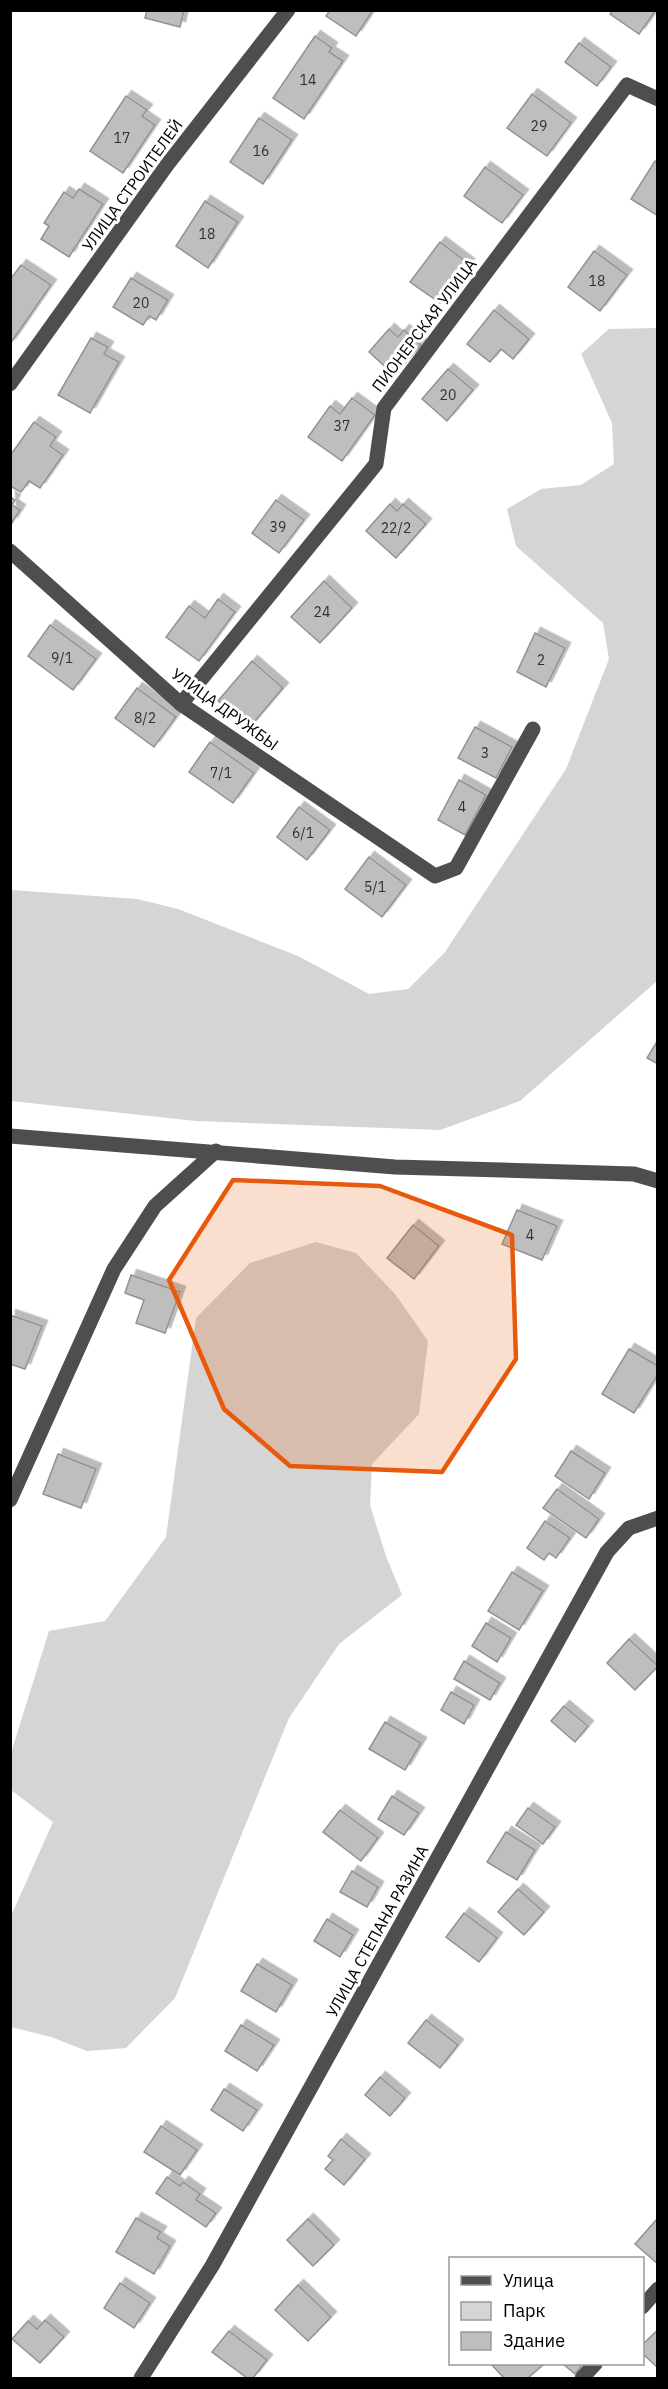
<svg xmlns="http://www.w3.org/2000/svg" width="668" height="2389" font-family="'IBM Plex Sans',sans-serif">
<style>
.green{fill:#d5d5d5}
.building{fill:#bebebe;stroke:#929292;stroke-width:1.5;filter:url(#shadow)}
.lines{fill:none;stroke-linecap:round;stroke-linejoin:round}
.minor{stroke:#4e4e4e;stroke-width:15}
.marked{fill:#e8590c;fill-opacity:0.2;stroke:#e8590c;stroke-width:4.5;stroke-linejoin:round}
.labels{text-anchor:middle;stroke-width:6;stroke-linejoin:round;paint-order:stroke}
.number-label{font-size:14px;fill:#303030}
.street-label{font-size:16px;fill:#000;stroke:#fff}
</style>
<defs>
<filter id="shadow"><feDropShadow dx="5.5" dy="-5.5" stdDeviation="0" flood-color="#0004"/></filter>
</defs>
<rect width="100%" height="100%" fill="#fff"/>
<g class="green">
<polygon points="657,328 657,981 520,1101 440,1130 196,1121 11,1101 11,890 137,899 178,909 298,956 369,994 408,989 445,952 566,769 609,659 603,623 516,546 507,509 541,489 581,485 614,464 612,423 581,354 609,329"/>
<polygon points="316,1242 356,1253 395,1294 428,1341 419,1414 372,1464 370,1505 386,1556 402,1595 339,1644 289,1718 175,1998 126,2048 87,2051 51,2037 11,2027 11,1916 53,1822 11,1790 11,1753 49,1631 105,1621 166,1537 196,1318 250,1263"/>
</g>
<g class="building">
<polygon points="147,10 184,10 180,27 145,18"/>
<polygon points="330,10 373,10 356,36 326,16"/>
<polygon points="613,10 656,10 639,34 610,14"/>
<polygon points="315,36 332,48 329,52 343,61 304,119 273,98"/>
<polygon points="579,43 611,67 597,86 565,62"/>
<polygon points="532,94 571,123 547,156 507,128"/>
<polygon points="126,96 147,110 142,116 155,125 123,173 90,151"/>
<polygon points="259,118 292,140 263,184 230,162"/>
<polygon points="655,161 658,163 658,216 631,199"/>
<polygon points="485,167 523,195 502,223 464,196"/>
<polygon points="79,189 103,204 69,257 41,239 49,226 44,223 64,192 73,198"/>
<polygon points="205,201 238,222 208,268 176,246"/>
<polygon points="440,242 469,264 440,303 410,282"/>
<polygon points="594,251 627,275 600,311 568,287"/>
<polygon points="21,265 51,285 10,344 10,280"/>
<polygon points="131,278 168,300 156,320 149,316 143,325 113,307"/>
<polygon points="494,310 529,339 513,359 501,349 490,362 467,344"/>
<polygon points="389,329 398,337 404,330 421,345 394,375 369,352"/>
<polygon points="91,338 108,347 104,354 119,362 90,413 58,395"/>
<polygon points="448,369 473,390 447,421 422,399"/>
<polygon points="352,398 375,415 342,461 308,437 330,406 340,414"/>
<polygon points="34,422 56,437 50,446 63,455 40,488 29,481 21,492 10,486 10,456"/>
<polygon points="10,497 15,500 12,505 20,510 12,523"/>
<polygon points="276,500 304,520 279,553 252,533"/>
<polygon points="390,504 397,511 403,504 426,524 396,558 366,531"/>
<polygon points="324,581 352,608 320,643 291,617"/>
<polygon points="218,599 235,612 199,661 166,637 189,606 205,618"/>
<polygon points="50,625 96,659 73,690 28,656"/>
<polygon points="535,633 565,648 546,687 517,672"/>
<polygon points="252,661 283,688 249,728 218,701"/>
<polygon points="137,688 176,717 154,747 115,718"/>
<polygon points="475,727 512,747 496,778 458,758"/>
<polygon points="210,742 254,773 233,803 189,772"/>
<polygon points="459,780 486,795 465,835 438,820"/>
<polygon points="299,807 330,830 307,860 277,837"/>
<polygon points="369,857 406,885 382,917 345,889"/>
<polygon points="658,1040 658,1064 647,1058"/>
<polygon points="517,1210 557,1226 542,1260 502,1244"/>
<polygon points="413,1225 439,1246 414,1279 387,1258"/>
<polygon points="131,1275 180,1292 165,1333 136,1323 144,1300 125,1293"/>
<polygon points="10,1315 42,1326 25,1369 10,1364"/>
<polygon points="629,1349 658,1366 658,1374 634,1413 602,1394"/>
<polygon points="571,1451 605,1473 589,1499 555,1476"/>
<polygon points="58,1454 96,1469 81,1508 43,1494"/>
<polygon points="557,1489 599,1519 586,1538 543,1508"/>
<polygon points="545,1521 570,1538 556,1558 549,1553 544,1560 527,1548"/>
<polygon points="512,1572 543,1591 519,1630 488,1611"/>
<polygon points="486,1623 511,1638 497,1662 472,1646"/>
<polygon points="629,1639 658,1666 635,1690 607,1663"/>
<polygon points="464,1661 500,1683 490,1700 454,1679"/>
<polygon points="451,1692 474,1705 464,1724 441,1710"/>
<polygon points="564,1706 588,1726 575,1742 551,1721"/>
<polygon points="385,1722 421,1743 405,1770 369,1749"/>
<polygon points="392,1796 419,1813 404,1835 378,1819"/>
<polygon points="528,1808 555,1827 543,1844 516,1825"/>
<polygon points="340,1810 378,1838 361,1861 323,1832"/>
<polygon points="506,1832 535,1850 517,1880 487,1862"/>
<polygon points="352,1871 378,1887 367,1907 340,1892"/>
<polygon points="518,1889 544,1912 524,1935 498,1912"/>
<polygon points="464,1913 497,1938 479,1962 446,1937"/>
<polygon points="327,1919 353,1935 340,1957 314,1941"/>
<polygon points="257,1964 292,1985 276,2012 241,1991"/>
<polygon points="426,2020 458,2045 440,2068 408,2043"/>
<polygon points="241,2025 274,2045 257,2071 225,2051"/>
<polygon points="380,2077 405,2098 390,2116 365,2095"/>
<polygon points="224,2089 257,2110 243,2131 211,2110"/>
<polygon points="161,2126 197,2150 180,2175 144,2152"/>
<polygon points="341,2139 365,2159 344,2185 325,2169 333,2160 328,2156"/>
<polygon points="167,2177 180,2186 183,2182 200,2194 196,2200 216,2213 206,2227 156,2193"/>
<polygon points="136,2218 161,2232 157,2238 170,2246 154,2274 116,2252"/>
<polygon points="308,2219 334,2245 313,2266 287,2240"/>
<polygon points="657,2219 658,2219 658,2264 635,2244"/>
<polygon points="120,2283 150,2303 134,2328 104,2308"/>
<polygon points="298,2285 331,2317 308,2341 275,2310"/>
<polygon points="45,2320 64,2337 40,2363 12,2339 28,2321 37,2329"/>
<polygon points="658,2330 658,2368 642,2353 642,2345"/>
<polygon points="229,2331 267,2360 253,2378 247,2378 212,2352"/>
<polygon points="491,2364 544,2364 528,2378 504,2378"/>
<polygon points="563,2364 583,2364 575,2374"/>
</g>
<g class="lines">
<g class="minor">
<polyline points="10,384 167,165 288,10"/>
<polyline points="10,551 181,704 435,876 456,868 533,729"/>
<polyline points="181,704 376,464 384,408 627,85 658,99"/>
<polyline points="10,1136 395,1167 634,1174 658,1181"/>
<polyline points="10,1500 114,1269 155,1206 216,1151"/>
<polyline points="642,2307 658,2289"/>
<polyline points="141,2378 212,2266 607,1552 629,1528 658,1518"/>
<polyline points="582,2378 595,2364"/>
</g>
</g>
<path class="marked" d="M233,1180l147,6 132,49 4,124 -74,113 -152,-6 -66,-57 -55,-129z"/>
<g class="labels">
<g class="number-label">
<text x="308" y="85">14</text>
<text x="539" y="131">29</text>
<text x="122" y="143">17</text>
<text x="261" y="156">16</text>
<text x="207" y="239">18</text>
<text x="597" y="286">18</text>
<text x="141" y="308">20</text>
<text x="448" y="400">20</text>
<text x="342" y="431">37</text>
<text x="278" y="532">39</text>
<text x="396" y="533">22/2</text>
<text x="322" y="617">24</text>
<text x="62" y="663">9/1</text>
<text x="541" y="665">2</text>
<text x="145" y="723">8/2</text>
<text x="485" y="758">3</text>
<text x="221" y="778">7/1</text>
<text x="462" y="812">4</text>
<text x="303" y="838">6/1</text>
<text x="375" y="892">5/1</text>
<text x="530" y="1240">4</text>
</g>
<g class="street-label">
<text transform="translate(132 185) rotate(-54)" y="6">УЛИЦА СТРОИТЕЛЕЙ</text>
<text transform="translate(424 325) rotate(-53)" y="6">ПИОНЕРСКАЯ УЛИЦА</text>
<text transform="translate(225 709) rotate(36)" y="6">УЛИЦА ДРУЖБЫ</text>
<text transform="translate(377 1931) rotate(-61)" y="6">УЛИЦА СТЕПАНА РАЗИНА</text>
</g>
</g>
<rect width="668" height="2389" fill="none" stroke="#000000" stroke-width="24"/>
<rect x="449" y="2257" width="195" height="108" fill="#ffffff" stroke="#999999" stroke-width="1.5"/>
<rect x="461" y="2276" width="30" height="9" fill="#4e4e4e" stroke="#999999" stroke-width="1.5"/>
<text x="503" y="2287" font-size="18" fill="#000000">Улица</text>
<rect x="461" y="2302" width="30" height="18" fill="#d5d5d5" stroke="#999999" stroke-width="1.5"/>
<text x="503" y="2317" font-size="18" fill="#000000">Парк</text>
<rect x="461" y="2332" width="30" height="18" fill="#bebebe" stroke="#999999" stroke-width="1.5"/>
<text x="503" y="2347" font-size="18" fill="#000000">Здание</text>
</svg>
